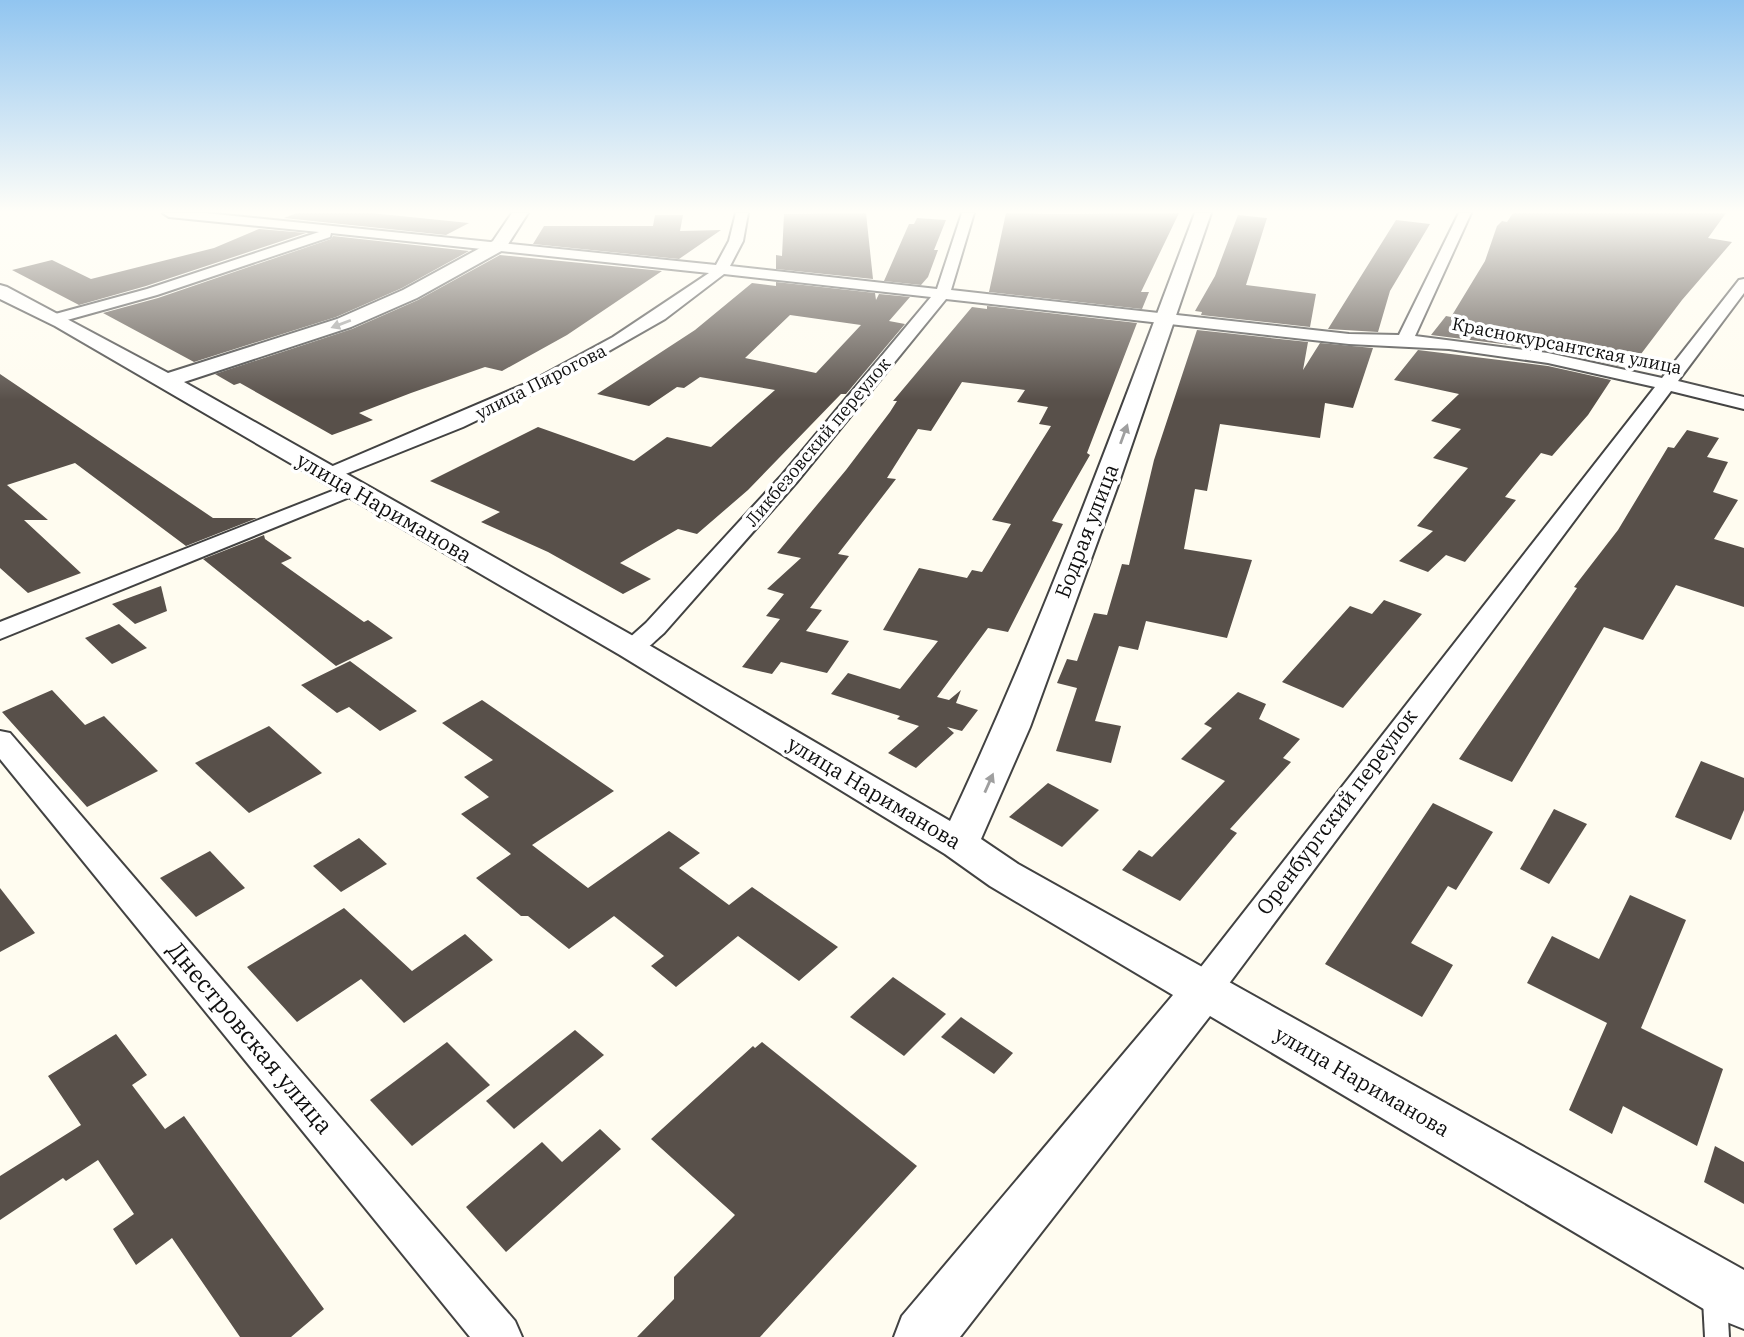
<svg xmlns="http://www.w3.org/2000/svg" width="1744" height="1337" font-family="'IBM Plex Serif',serif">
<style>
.building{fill:#58504a;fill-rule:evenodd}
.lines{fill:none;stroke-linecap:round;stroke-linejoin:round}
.service-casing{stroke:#424242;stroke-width:4}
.minor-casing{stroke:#424242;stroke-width:4}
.tertiary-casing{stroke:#424242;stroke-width:4}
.service{fill:#fff;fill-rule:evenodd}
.minor{fill:#fff;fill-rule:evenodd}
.tertiary{fill:#fff;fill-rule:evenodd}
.oneway{fill:#9f9f9f}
.labels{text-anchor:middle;stroke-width:7;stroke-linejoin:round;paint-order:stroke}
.far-street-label{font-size:18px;fill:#0f0f0f;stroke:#fff}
.street-label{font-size:21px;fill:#0f0f0f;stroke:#fff}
.near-street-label{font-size:24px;fill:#0f0f0f;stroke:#fff}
</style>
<rect width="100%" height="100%" fill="#fffcf0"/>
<g class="building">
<polygon points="297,213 371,213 469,223 446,235 284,218"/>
<polygon points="866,213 873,279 776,269 776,255 782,256 784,214"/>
<polygon points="1006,213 1055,214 1179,213 1141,292 1149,292 1142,309 989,292"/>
<polygon points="1513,213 1726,213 1708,238 1732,242 1682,300 1641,354 1628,351 1619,366 1549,350 1431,335 1446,316 1451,317 1485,261 1497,226 1502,221 1507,222"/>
<polygon points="655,215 683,215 680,231 721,230 679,259 533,244 544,226 653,226"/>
<polygon points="1238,215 1267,218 1246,285 1316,294 1310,327 1201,315 1202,312 1195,311 1215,276"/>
<polygon points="917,218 946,220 934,250 938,250 928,277 921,285 884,281 909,224 914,224"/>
<polygon points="1396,220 1430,224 1390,291 1378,332 1328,329"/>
<polygon points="259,229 306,233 146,286 79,305 12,270 52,260 91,279 214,248"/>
<polygon points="333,236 469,251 402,288 336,317 194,362 103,313 158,298 331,239"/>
<polygon points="500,255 662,271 567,335 502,371 485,367 411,393 359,413 373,420 332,435 240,383 234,385 215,374 352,329 418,300"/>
<path d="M776,282l99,11 1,7 3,-6 31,3 -21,24 16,3 -59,70h-5l-93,96 -51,44 -19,-5 -58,34 31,16 -28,15 -75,-42 -67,-30 19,-10 -70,-31 108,-54 96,34 33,-24 44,10 64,-57 -75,-13 -16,11 -7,-1 -28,19 -52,-12 98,-64 57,-47 24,3zM790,315l71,10 -45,48 -71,-15z"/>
<polygon points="987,306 1137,323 1087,453 1090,455 1052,521 1063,524 1008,632 988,628 937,697 949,700 961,690 956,703 978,710 962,731 947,727 954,733 916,768 888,753 919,726 897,719 900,716 831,694 848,673 900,689 938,641 883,630 919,568 967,578 972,570 982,572 1011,524 992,520 1051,426 1039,424 1048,407 1017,402 1025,390 962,382 931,431 918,429 887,478 896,479 838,554 849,556 810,608 822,610 806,631 849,641 827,673 781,662 772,674 742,667 780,619 766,616 784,594 767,589 801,558 777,553 846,470 890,412 897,401 893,401 972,307 987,309"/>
<polygon points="1197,330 1308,342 1303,370 1320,343 1373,348 1353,408 1325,403 1320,438 1220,424 1207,491 1195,489 1184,549 1252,560 1227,638 1146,621 1138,650 1119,646 1095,721 1121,726 1111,763 1056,751 1077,688 1057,683 1067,659 1077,661 1094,613 1107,615 1122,564 1129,565 1154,460"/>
<polygon points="1418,350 1548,366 1611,380 1588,415 1552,456 1541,453 1505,497 1516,500 1465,562 1446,555 1428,572 1399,561 1433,531 1417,526 1468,468 1433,458 1461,429 1431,421 1459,394 1394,380"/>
<polygon points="0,374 213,518 257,518 186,546 75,463 7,485 48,520 24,520 81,573 28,593 0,568"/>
<polygon points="1687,430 1719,438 1707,457 1728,462 1713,492 1738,500 1714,539 1744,548 1744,607 1676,585 1643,640 1604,627 1512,782 1459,759 1577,588 1574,587 1618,530 1668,447 1674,448"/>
<polygon points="264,535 265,539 292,558 281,563 364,622 368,620 393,638 336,666 203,559"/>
<polygon points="161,586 167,611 135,624 112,604"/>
<polygon points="1384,600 1422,614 1343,708 1282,682 1350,606 1372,614"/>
<polygon points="119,624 147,648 112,664 85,638"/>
<polygon points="350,661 417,711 380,731 349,707 337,713 301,685"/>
<polygon points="52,690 85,725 104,716 158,771 87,807 2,712"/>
<polygon points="1238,692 1266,704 1259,719 1300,739 1283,758 1291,762 1230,829 1237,833 1180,901 1122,870 1139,850 1152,857 1225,781 1181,759 1212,728 1204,724"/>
<polygon points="482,700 614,791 532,845 588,888 669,831 700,853 679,868 729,905 752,887 838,947 799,981 738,936 676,987 651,966 664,956 614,916 569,949 528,916 521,916 476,878 511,854 461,814 489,797 464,777 493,760 442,723"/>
<polygon points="269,726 322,773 249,813 195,763"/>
<polygon points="1701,761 1744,778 1744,810 1731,840 1675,817"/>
<polygon points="1048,783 1099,810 1062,847 1009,817"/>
<polygon points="1433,803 1493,832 1456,890 1448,886 1411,943 1453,965 1422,1017 1325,964"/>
<polygon points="1554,809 1587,824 1549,884 1520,869"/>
<polygon points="359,838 387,864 341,892 313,866"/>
<polygon points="210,851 245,888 196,917 160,878"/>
<polygon points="0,888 35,933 0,952"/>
<polygon points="1630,895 1686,920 1641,1028 1723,1069 1697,1146 1623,1106 1612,1134 1569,1110 1607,1023 1527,983 1552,936 1599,959"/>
<polygon points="344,908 412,971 465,934 493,960 404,1023 361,979 297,1022 247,967"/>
<polygon points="893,977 946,1014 904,1056 850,1017"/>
<polygon points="961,1017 1013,1053 994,1074 941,1037"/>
<polygon points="575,1030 604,1055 514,1129 486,1101"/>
<polygon points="116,1034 147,1075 132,1085 165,1129 184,1116 324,1309 291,1337 240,1337 172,1238 136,1265 113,1229 134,1214 98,1160 66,1181 63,1178 0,1220 0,1176 81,1125 48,1076"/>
<polygon points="447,1042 490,1085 412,1146 370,1100"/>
<polygon points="762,1042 917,1166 760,1337 637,1337 674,1299 674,1277 735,1215 651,1139 753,1046 755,1048"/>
<polygon points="600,1129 621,1149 506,1252 466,1207 542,1142 562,1162"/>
<polygon points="1715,1146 1744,1162 1744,1204 1704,1182"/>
</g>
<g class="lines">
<defs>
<polygon id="service" points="1715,1288 1723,1292 1727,1300 1729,1337 1705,1337 1703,1300 1707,1292"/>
<g id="minor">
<path d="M163,213h42l511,52 13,-24 7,-28h12l-5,28 -13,25 207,23 25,-76h12l-23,77 398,44 50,1 60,-122h12l-56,123 133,17 114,25 77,-98 5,-1v14l-66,88 66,16v12l-73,-18 -455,610 -13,5 -13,-5 -5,-10 5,-10 465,-594 -107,-24 -99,-14 -100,-5 -403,-45 -150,184 -132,150c-14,12 -23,25 -42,20l-4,-5 28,-25 136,-148 149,-178 -207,-23 -59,45 -121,69 -81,39 -135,54 -7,-2 -3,-4 3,-4 211,-90 81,-44 96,-64 -378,-40 -1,4 -173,58 -97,27h-12v-6l99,-27 172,-57 -150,-15z"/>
<polygon points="350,484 357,486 361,490 357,494 0,639 0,622"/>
<polygon points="0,731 10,733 515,1321 522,1337 470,1337 0,759"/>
</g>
<path id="tertiary" d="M512,213h16l-23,36 -88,49 -66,29 -167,55 458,259 308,180c93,-198 168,-404 245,-608h16l-93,272 -88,242 -49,112 37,25 726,406v59l-20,-8 -514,-305 -250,321h-66l8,-21 271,-321 -183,-109 -45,-32 -325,-199 -565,-329 -55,-27v-14l7,2 161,86 169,-54 66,-29 90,-49z"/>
</defs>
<use href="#service" class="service-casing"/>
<use href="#minor" class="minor-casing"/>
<use href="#tertiary" class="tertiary-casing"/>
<use href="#service" class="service"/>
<use href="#minor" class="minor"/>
<use href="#tertiary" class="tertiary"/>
</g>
<defs><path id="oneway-solid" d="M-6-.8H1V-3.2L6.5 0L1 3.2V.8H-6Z" transform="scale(1.75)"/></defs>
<g class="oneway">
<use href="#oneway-solid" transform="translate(341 324) rotate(159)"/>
<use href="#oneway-solid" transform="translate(1124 434) rotate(-70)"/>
<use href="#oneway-solid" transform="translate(989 783) rotate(-66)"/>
</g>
<linearGradient id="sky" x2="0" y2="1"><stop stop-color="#91c5f0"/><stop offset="0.53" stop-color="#fffef8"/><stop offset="1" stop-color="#fffef8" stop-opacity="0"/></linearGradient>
<rect width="1744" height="400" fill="url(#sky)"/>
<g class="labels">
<g class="far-street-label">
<text transform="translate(1567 346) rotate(11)" y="6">Краснокурсантская улица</text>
<text transform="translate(541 382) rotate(-27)" y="6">улица Пирогова</text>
<text transform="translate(818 442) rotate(-50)" y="6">Ликбезовский переулок</text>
</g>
<g class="street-label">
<text transform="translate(384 508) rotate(30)" y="7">улица Нариманова</text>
<text transform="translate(1087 531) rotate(-69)" y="7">Бодрая улица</text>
<text transform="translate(874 793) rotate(31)" y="7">улица Нариманова</text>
<text transform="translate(1337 812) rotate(-53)" y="7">Оренбургский переулок</text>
<text transform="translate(1362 1082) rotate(30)" y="7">улица Нариманова</text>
</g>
<g class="near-street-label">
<text transform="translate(250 1038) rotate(50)" y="8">Днестровская улица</text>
</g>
</g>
</svg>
